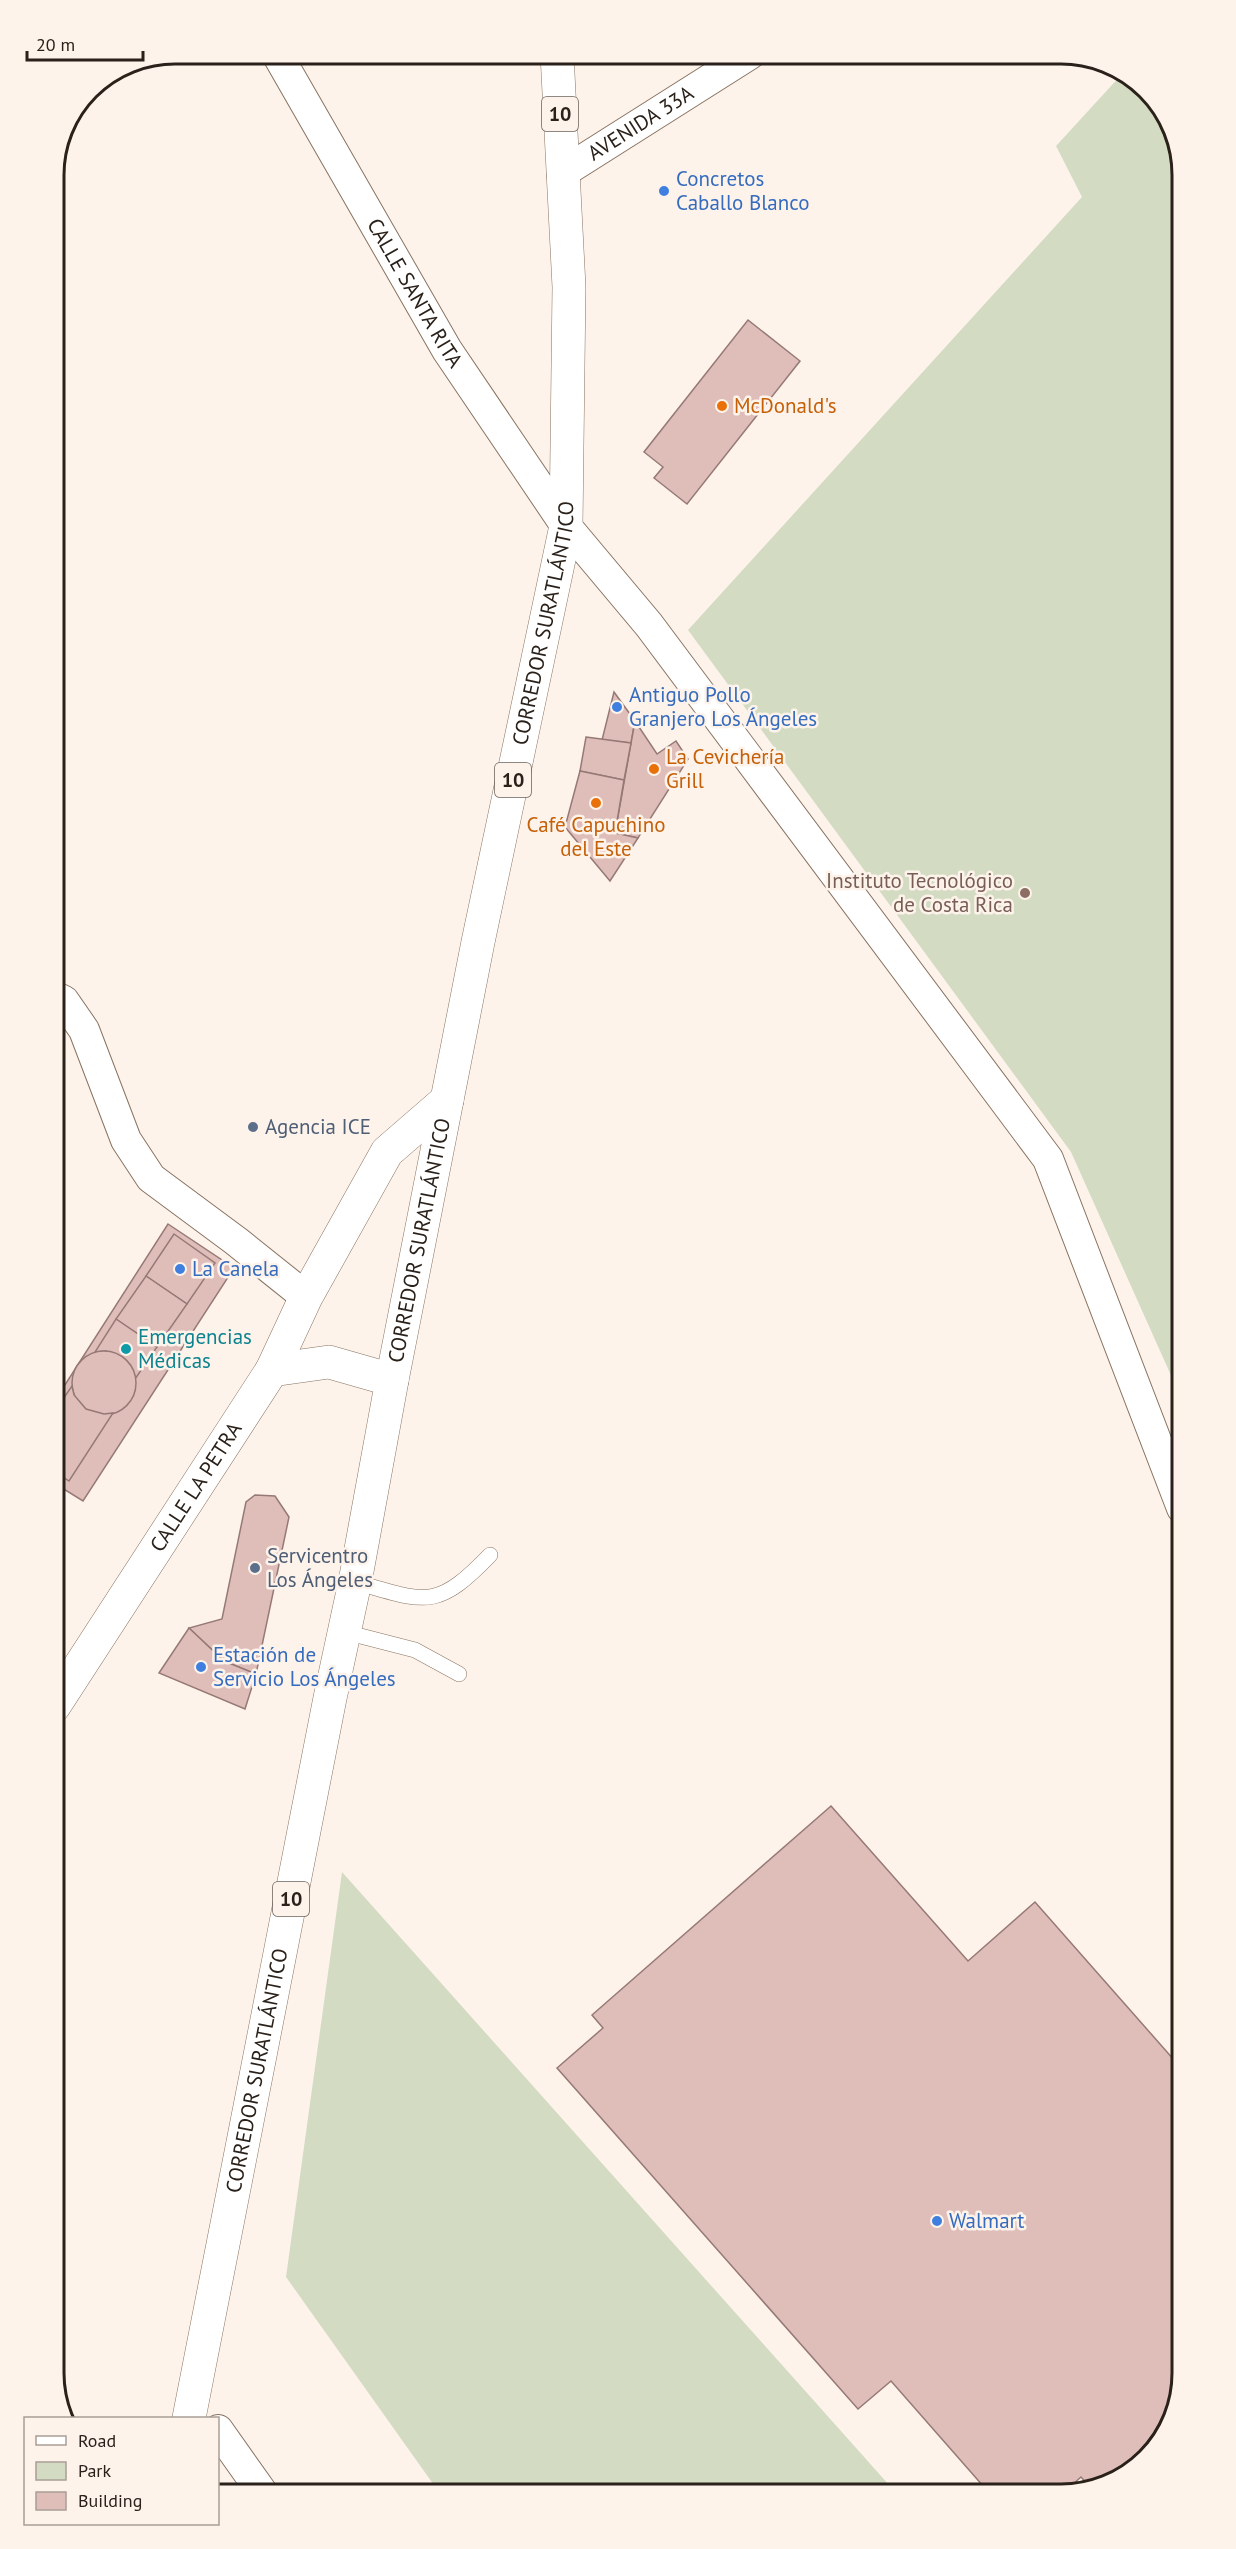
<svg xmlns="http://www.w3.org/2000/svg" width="1236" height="2549" font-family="'PT Sans',sans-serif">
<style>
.green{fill:#d3dcc2}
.building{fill:#dfbeba;stroke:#967975;stroke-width:1.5}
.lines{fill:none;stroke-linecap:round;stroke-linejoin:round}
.service-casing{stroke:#887361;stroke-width:16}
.minor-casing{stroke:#887361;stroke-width:32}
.tertiary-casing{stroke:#887361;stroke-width:34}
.primary-casing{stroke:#887361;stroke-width:34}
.service{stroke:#fff;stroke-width:15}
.minor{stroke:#fff;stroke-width:30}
.tertiary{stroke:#fff;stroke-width:33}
.primary{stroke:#fff;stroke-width:33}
.shop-dot{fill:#3f7fe0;stroke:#fdf3eb;stroke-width:2}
.food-dot{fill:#e8710a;stroke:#fdf3eb;stroke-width:2}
.education-dot{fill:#8d6e63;stroke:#fdf3eb;stroke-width:2}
.service-dot{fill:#5c6f8a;stroke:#fdf3eb;stroke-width:2}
.culture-dot{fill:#0f9aa8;stroke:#fdf3eb;stroke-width:2}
.labels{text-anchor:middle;stroke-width:5;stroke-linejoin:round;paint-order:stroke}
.shield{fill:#fdf3eb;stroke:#696059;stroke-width:1.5}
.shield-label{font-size:20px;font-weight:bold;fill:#2a211a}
.street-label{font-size:21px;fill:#2a211a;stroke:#fdf3eb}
.shop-label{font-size:21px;fill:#366cbe;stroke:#fdf3eb;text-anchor:start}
.food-label{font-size:21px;fill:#c56008;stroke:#fdf3eb;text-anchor:start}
.education-label{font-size:21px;fill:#785e54;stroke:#fdf3eb;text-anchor:end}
.service-label{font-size:21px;fill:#4e5e75;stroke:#fdf3eb;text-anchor:start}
.culture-label{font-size:21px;fill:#0d838f;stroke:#fdf3eb;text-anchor:start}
.rim{fill:none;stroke:#2a211a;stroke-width:3}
</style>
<rect width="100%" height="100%" fill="#fdf3eb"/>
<g class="green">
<polygon points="1122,74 1134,79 1173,129 1182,175 1182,1400 1071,1152 688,630 1082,197 1056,146"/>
<polygon points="342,1872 898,2495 441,2495 286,2277"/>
</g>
<g class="building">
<polygon points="748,320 800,361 687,504 654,478 663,467 644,452"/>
<polygon points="614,692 635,721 631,743 602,740"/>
<polygon points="635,721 657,754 676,741 688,759 638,838 615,833"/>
<polygon points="586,737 631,743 624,780 580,771"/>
<polygon points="580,771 624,780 615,833 638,838 610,881 565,827"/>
<polygon points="168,1224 234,1268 83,1501 54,1483 54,1402"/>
<polygon points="174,1234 215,1263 187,1304 146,1276"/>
<polygon points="146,1276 187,1304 157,1347 116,1319"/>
<polygon points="116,1319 157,1347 135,1379 125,1359 106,1351 95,1352"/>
<circle cx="104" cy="1383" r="32"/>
<polygon points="72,1386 74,1395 86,1409 104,1414 113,1413 69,1481 54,1471 54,1412"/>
<polygon points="255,1495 275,1496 289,1517 256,1674 224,1661 189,1628 222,1619 246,1502"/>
<polygon points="189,1628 224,1661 256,1674 245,1709 159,1673"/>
<polygon points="831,1806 968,1961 1035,1902 1182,2069 1182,2374 1161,2441 1107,2486 1092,2489 1081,2477 1061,2495 991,2495 891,2381 858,2409 557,2068 603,2028 592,2015"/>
</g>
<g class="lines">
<defs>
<g id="service">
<path d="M355,1582c71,20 81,29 135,-27"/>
<polyline points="345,1632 415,1650 459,1674"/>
</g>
<g id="minor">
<path id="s1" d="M277,54l170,296 119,176 83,99 399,534 134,349"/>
<path id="s2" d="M562,173l188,-119"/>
<polyline points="54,996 64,1001 84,1030 126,1140 151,1178 236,1241 306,1297"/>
<polyline points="218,2430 264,2495"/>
</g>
<g id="tertiary">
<path id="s3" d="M54,1706l218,-336 57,-8 63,18"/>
</g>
<g id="primary">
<polyline points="272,1370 306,1297 387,1152 447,1100"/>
<path id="s4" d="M189,2418l141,-720 25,-116 37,-202 86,-438 88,-416 3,-239 -12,-233"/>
</g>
</defs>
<use href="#service" class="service-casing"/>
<use href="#minor" class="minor-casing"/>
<use href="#tertiary" class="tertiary-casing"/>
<use href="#primary" class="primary-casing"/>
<use href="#service" class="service"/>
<use href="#minor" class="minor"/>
<use href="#tertiary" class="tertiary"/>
<use href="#primary" class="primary"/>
</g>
<g class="shop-dot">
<circle cx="664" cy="191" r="6"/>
<circle cx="617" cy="707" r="6"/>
<circle cx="180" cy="1269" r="6"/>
<circle cx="201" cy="1667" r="6"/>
<circle cx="937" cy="2221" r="6"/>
</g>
<g class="food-dot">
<circle cx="722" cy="406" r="6"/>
<circle cx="654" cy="769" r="6"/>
<circle cx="596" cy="803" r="6"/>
</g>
<circle class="education-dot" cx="1025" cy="893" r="6"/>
<g class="service-dot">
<circle cx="253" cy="1127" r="6"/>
<circle cx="255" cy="1568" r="6"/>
</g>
<circle class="culture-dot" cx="126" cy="1349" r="6"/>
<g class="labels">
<g class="shield">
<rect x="542" y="97" width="36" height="34" rx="4.5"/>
<rect x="495" y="763" width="36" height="34" rx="4.5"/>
<rect x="273" y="1882" width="36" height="34" rx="4.5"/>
</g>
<g class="shield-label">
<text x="560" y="121">10</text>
<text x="513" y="787">10</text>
<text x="291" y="1906">10</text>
</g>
<g class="street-label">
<text dy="7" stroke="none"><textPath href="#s2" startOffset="93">AVENIDA 33A</textPath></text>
<text dy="7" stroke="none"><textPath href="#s1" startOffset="276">CALLE SANTA RITA</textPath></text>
<text dy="7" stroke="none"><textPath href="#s4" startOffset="1830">CORREDOR SURATLÁNTICO</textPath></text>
<text dy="7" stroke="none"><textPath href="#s4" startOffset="1200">CORREDOR SURATLÁNTICO</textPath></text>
<text dy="7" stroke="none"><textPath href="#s3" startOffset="261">CALLE LA PETRA</textPath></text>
<text dy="7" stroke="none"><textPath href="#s4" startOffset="354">CORREDOR SURATLÁNTICO</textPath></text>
</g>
<g class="shop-label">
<text x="676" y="186">Concretos<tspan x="676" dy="24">Caballo Blanco</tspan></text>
<text x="629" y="702">Antiguo Pollo<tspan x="629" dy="24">Granjero Los Ángeles</tspan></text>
<text x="192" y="1276">La Canela</text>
<text x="213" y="1662">Estación de<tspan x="213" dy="24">Servicio Los Ángeles</tspan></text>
<text x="949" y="2228">Walmart</text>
</g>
<g class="food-label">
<text x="734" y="413">McDonald's</text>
<text x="666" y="764">La Cevichería<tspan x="666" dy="24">Grill</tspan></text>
<text x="596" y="832" text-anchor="middle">Café Capuchino<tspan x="596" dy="24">del Este</tspan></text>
</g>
<g class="education-label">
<text x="1013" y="888">Instituto Tecnológico<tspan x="1013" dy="24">de Costa Rica</tspan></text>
</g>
<g class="service-label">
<text x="265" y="1134">Agencia ICE</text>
<text x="267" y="1563">Servicentro<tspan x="267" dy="24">Los Ángeles</tspan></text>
</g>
<g class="culture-label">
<text x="138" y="1344">Emergencias<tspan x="138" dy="24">Médicas</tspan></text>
</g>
</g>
<path d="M0 0H1236V2549H0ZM175 64H1061A111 111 0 0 1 1172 175V2373A111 111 0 0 1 1061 2484H175A111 111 0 0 1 64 2373V175A111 111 0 0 1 175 64Z" fill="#fdf3eb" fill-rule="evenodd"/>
<path class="rim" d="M175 64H1061A111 111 0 0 1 1172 175V2373A111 111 0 0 1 1061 2484H175A111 111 0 0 1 64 2373V175A111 111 0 0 1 175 64Z"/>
<rect x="24" y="2417" width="195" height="108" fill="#fdf3eb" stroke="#a99f97" stroke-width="1.5"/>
<rect x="36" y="2436" width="30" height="9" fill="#ffffff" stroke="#a99f97" stroke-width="1.5"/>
<text x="78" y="2447" font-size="18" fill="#2a211a">Road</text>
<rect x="36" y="2462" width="30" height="18" fill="#d3dcc2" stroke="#a99f97" stroke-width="1.5"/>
<text x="78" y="2477" font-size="18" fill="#2a211a">Park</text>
<rect x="36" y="2492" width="30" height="18" fill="#dfbeba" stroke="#a99f97" stroke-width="1.5"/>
<text x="78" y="2507" font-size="18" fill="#2a211a">Building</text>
<path d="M27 51v9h116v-9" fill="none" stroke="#2a211a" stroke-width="3"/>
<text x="36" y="51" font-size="18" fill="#2a211a" stroke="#fdf3eb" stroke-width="4.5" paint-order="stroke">20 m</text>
</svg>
